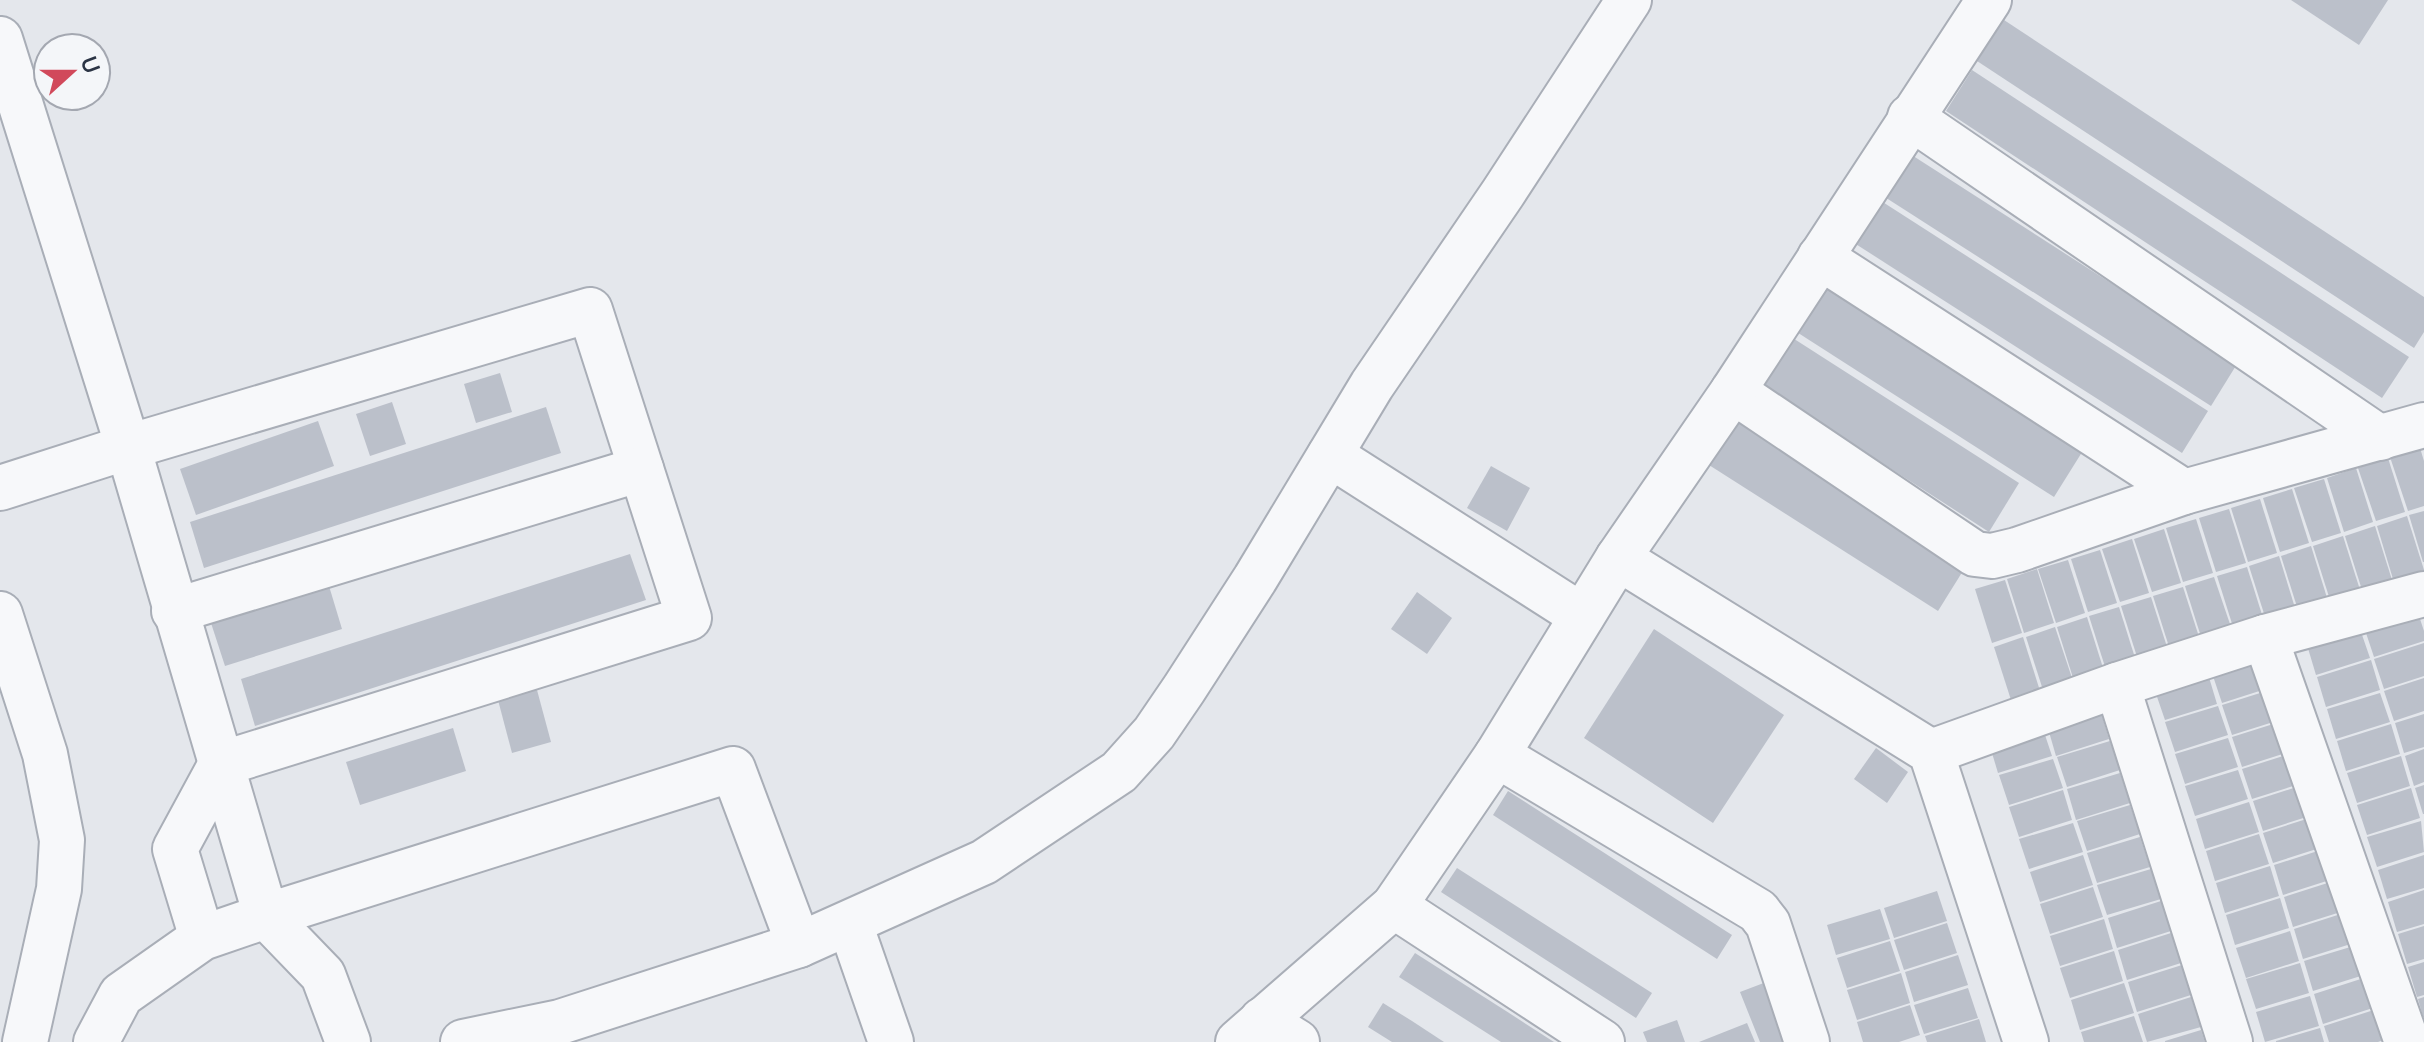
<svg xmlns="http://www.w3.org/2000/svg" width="2424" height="1042" font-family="Manrope,sans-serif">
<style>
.building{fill:#bbc0ca}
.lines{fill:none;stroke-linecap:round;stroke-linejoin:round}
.minor-casing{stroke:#a9aeb7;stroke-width:48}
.minor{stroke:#f7f8fa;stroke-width:44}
</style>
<rect width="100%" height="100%" fill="#e4e7ec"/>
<g class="building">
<polygon points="2291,0 2388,0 2359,45"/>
<polygon points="2004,20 2424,297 2424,332 2414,348 1977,61"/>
<polygon points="1972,70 2409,357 2382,398 1946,111"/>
<polygon points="1907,152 2237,364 2211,406 1880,194"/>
<polygon points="1878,199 2208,411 2182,453 1851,241"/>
<polygon points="1822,281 2084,449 2054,497 1792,329"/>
<polygon points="1788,335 2019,483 1989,532 1758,383"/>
<polygon points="500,373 512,412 476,423 464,384"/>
<polygon points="392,402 406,444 370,456 356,414"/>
<polygon points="546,407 561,453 204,568 190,522"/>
<polygon points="1737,420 1966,566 1938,611 1709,465"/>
<polygon points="318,421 334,466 196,515 180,469"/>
<polygon points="2420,448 2424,461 2424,506 2408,511 2390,457"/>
<polygon points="2388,458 2405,512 2376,521 2358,468"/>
<polygon points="1491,466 1530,488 1507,531 1467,508"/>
<polygon points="2356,468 2373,522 2344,532 2327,478"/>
<polygon points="2324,479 2341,533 2312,542 2294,488"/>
<polygon points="2292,489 2309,543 2280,552 2263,498"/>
<polygon points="2260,499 2277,553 2248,562 2231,508"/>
<polygon points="2229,509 2246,563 2216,572 2199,518"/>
<polygon points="2424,511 2424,562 2423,562 2409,515"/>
<polygon points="2407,516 2424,570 2393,579 2377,526"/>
<polygon points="2196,519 2213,573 2183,582 2166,528"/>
<polygon points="2375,526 2392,580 2362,590 2345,536"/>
<polygon points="2164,529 2181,583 2152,592 2134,539"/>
<polygon points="2343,536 2360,590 2330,600 2313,546"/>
<polygon points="2132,539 2149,593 2120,602 2102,549"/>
<polygon points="2311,546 2328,601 2298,610 2281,556"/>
<polygon points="2100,550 2117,603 2088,612 2071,559"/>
<polygon points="630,554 646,600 255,726 241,679"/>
<polygon points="2279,556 2296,611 2266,620 2249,566"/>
<polygon points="2068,560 2085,613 2056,623 2038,569"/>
<polygon points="2247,567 2264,621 2234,630 2217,576"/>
<polygon points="2037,569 2054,623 2024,633 2007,579"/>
<polygon points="2214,577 2232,630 2202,640 2185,586"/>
<polygon points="2005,580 2022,633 1992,643 1975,589"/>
<polygon points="329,586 342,629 225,666 211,623"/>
<polygon points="2183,587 2200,640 2170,650 2153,596"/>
<polygon points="1417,592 1452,618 1427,654 1391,629"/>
<polygon points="2151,597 2168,650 2138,660 2121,606"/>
<polygon points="2119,607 2136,661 2106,670 2089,616"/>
<polygon points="2417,610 2424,631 2424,641 2374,657 2364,627"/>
<polygon points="2087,617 2104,671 2074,681 2057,627"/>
<polygon points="2055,627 2073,681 2043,690 2026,637"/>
<polygon points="1654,629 1784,715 1713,823 1584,738"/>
<polygon points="2360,629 2370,658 2316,675 2307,645"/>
<polygon points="2023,637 2040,691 2011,700 1994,647"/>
<polygon points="2424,643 2424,676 2384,689 2374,659"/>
<polygon points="2266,656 2275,686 2222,703 2212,673"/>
<polygon points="2371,660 2380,690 2326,707 2317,677"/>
<polygon points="2208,674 2217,704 2165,720 2155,691"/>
<polygon points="2424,678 2424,711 2394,721 2384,691"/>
<polygon points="2276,688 2286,718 2232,735 2222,705"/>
<polygon points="537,690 551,742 512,753 498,700"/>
<polygon points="2380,693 2390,722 2336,739 2327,709"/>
<polygon points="2218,706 2228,735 2175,752 2165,722"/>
<polygon points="2100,709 2109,739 2056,756 2047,725"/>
<polygon points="2424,714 2424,747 2404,753 2395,723"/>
<polygon points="2286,720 2295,750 2242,767 2232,737"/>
<polygon points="2391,724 2400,754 2346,771 2337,741"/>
<polygon points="2042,726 2052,756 1998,773 1989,743"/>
<polygon points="453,728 466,771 360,805 346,762"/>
<polygon points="2228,738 2238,767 2185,784 2175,754"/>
<polygon points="2110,741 2120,770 2067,787 2057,757"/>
<polygon points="1876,748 1908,772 1887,803 1854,779"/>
<polygon points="2424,749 2424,782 2414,786 2405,756"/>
<polygon points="2296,752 2306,782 2252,799 2242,769"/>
<polygon points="2401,756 2410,786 2357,803 2347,773"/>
<polygon points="2053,759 2063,788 2009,805 1999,775"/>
<polygon points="2238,770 2248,799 2195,816 2185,786"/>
<polygon points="2120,773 2130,803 2076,820 2067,789"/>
<polygon points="2306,784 2316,814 2263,831 2253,801"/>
<polygon points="2424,785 2424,814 2423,814 2415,788"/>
<polygon points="2411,788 2420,818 2367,835 2357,805"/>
<polygon points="2063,790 2072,820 2019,837 2009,807"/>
<polygon points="1508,791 1732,935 1717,959 1493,815"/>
<polygon points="2249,802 2259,832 2205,849 2196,819"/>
<polygon points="2130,805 2140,834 2087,851 2077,821"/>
<polygon points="2316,816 2326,846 2273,863 2263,833"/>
<polygon points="2421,821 2424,852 2377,867 2367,837"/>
<polygon points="2073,823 2083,852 2029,869 2019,839"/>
<polygon points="2259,834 2269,864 2215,881 2206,851"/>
<polygon points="2140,837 2150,867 2097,883 2087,853"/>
<polygon points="2327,848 2336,878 2283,895 2274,865"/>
<polygon points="2083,855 2093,885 2040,902 2030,872"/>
<polygon points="2424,855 2424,888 2387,899 2378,870"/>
<polygon points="2270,866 2279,896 2225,913 2216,883"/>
<polygon points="1457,868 1652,993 1636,1018 1441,892"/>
<polygon points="2151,869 2161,899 2107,915 2097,885"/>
<polygon points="2337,880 2347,910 2293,927 2284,897"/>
<polygon points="2093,887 2103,917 2050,934 2040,904"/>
<polygon points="2424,890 2424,924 2397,932 2388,902"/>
<polygon points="1937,891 1947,921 1894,938 1884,908"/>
<polygon points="2280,898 2289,928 2235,945 2226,915"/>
<polygon points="2161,901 2171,931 2117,948 2108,918"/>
<polygon points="1880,909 1890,939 1836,955 1827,925"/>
<polygon points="2347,912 2357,942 2303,959 2294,929"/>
<polygon points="2104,919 2113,949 2060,966 2050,936"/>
<polygon points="1947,923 1957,953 1904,970 1894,940"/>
<polygon points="2424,926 2424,959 2407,964 2398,934"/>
<polygon points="2290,931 2299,961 2246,978 2236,948"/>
<polygon points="2171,933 2181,963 2127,980 2118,950"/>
<polygon points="1890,941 1900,971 1847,988 1837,958"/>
<polygon points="2357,945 2367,974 2313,991 2304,961"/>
<polygon points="2114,951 2123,981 2070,998 2060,968"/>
<polygon points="1415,953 1506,1011 1554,1042 1501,1042 1399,977"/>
<polygon points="1958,955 1968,985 1914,1002 1905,972"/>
<polygon points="2424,962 2424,995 2417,997 2408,967"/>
<polygon points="2300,963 2309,993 2256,1009 2246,979"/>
<polygon points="2182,965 2191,995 2137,1012 2128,982"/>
<polygon points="1901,973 1910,1003 1857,1020 1847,990"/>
<polygon points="2367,977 2376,1007 2323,1024 2314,994"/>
<polygon points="1769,981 1794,1042 1760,1042 1740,992"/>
<polygon points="2124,983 2134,1013 2080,1030 2071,1000"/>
<polygon points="1968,988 1978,1018 1924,1034 1914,1005"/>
<polygon points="2310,996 2319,1026 2265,1042 2256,1012"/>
<polygon points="2191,997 2201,1027 2147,1042 2138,1014"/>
<polygon points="2424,997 2424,1017 2423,1017 2418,999"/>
<polygon points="1383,1003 1412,1021 1444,1042 1392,1042 1368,1027"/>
<polygon points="1910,1005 1920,1035 1899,1042 1863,1042 1857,1022"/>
<polygon points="2377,1009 2386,1039 2378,1042 2329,1042 2324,1026"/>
<polygon points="2134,1016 2143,1042 2084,1042 2081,1032"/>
<polygon points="1979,1019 1986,1042 1927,1042 1925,1036"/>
<polygon points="1677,1020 1685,1042 1647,1042 1643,1032"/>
<polygon points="1747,1023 1755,1042 1699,1042"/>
<polygon points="2320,1028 2324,1042 2276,1042 2276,1041"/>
<polygon points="2201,1030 2205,1042 2165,1042 2165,1041"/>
</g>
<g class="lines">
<defs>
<g id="minor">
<polyline points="0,39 128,447 266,916 733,769 799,945"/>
<polyline points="1910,117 2380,438"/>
<polyline points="1820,257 2184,492"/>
<polyline points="1733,391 1975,554 1992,556 2017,550 2184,492 2424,425"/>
<polyline points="1330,455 1582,616"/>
<polyline points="0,488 128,447 590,310 689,618 221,764 175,849 202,938"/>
<polyline points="1618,558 1931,752 2026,1042"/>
<polyline points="174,611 641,469"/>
<polyline points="0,614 45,754 62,840 59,889 25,1042"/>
<polyline points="2265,637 2407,1042"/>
<polyline points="2117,685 2230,1042"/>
<polyline points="1931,752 2117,685 2265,637 2424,594"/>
<polyline points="1497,755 1758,911 1768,924 1807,1042"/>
<polyline points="1394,906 1602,1042"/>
<polyline points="850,924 891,1042"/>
<polyline points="1262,1020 1297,1042"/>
<polyline points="96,1042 121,995 202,938 266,916 323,975 348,1042"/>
<polyline points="463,1042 560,1022 799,945 984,862 1119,772 1154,733 1184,689 1255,579 1372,385 1503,193 1629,0"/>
<polyline points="1238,1042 1394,906 1497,755 1618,558 1733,391 1989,0"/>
</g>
</defs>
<use href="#minor" class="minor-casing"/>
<use href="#minor" class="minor"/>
</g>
<g transform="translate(72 72) rotate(69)"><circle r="38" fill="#f4f6f9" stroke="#a4a8b1" stroke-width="2"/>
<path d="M0-6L14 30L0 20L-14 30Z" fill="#d1495b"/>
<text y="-12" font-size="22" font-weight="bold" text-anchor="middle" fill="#2b3445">U</text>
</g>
</svg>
